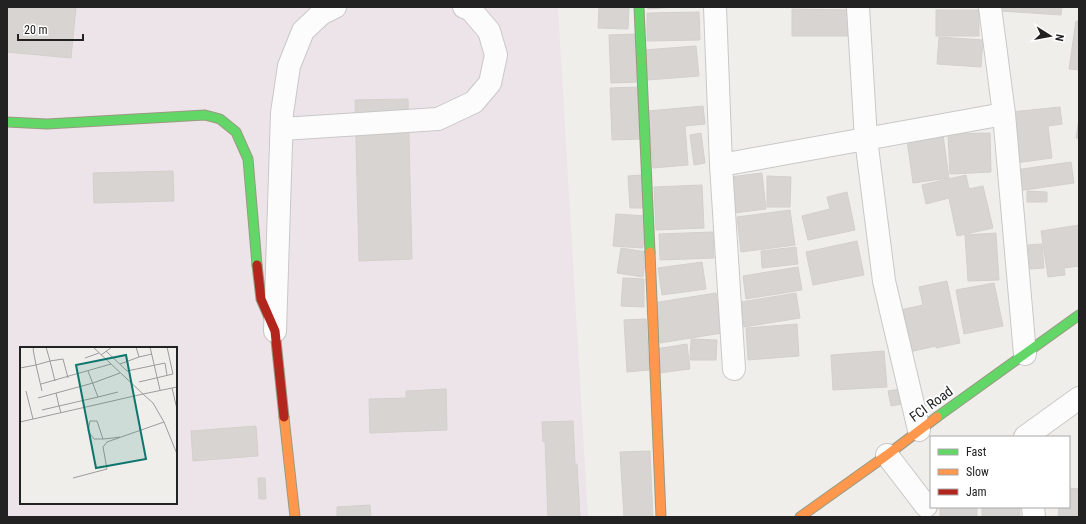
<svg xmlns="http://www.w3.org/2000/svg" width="1086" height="524" font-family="'Roboto Condensed',sans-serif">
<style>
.industrial{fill:#ede4e9;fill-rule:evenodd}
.building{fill:#d7d4d2;stroke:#d3d0cc}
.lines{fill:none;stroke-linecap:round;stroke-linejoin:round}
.street-casing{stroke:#c9c8c7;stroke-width:24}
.fast-casing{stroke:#999a82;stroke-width:11}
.slow-casing{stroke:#999a82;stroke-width:11}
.jam-casing{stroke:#999a82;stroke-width:11}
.street{stroke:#fdfcfc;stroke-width:22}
.fast{stroke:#63d668;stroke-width:9}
.slow{stroke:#ff974d;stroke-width:9}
.jam{stroke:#b3261e;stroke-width:9}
.labels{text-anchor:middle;stroke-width:4;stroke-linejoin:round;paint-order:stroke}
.street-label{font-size:14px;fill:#222;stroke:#fff}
.inset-road{fill:none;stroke:#9e9c9b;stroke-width:1}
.view{fill:#0f766e;fill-opacity:0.15;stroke:#0f766e;stroke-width:2}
.inset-edge{fill:none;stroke:#222;stroke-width:2}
</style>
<rect width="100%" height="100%" fill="#f0eeeb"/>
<path class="industrial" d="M7,7h551l30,510h-581zM21,348h155v155h-155z"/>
<g class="building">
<polygon points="7,7 76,7 71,58 7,52"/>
<polygon points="599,7 629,7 628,29 598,28"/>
<polygon points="647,7 676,7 648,9"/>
<polygon points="1002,7 1062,7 1061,15 1001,11"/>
<polygon points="792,9 858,10 857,36 792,36"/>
<rect x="936" y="10" width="43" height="26"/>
<polygon points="699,12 700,40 647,41 647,13"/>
<polygon points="1076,21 1079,21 1079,70 1069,69"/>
<polygon points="636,34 638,82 611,83 609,35"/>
<polygon points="939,37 983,40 981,67 937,64"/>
<polygon points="696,46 699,76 647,80 644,50"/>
<polygon points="639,87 640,139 612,140 610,88"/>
<polygon points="408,99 412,259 359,261 355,100"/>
<polygon points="703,106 705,124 685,126 688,165 653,168 648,111"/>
<polygon points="1060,107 1062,124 1048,126 1052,158 1016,163 1011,112"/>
<polygon points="1079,118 1079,138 1076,138"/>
<polygon points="701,133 705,163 694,165 690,135"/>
<polygon points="990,133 991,172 950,174 948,134"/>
<polygon points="943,135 949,178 913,183 907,140"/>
<polygon points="1071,162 1074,183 1017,191 1015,170"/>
<polygon points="173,171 174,201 94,203 93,173"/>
<polygon points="762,173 766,209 734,213 730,177"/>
<polygon points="641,175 643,208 630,208 628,176"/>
<polygon points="966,175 969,189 983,186 993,228 957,236 949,198 926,204 922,185"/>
<polygon points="767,176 791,177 790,207 767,207"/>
<polygon points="702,185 704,228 656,230 654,187"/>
<polygon points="1027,191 1047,192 1047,202 1027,202"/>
<polygon points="847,192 855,230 808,240 802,216 830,209 827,197"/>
<polygon points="790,210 795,245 741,252 737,217"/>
<polygon points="616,214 646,216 643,248 613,246"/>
<polygon points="1079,225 1079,266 1064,268 1065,275 1048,277 1041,231"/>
<polygon points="713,232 714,258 660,260 659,234"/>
<polygon points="996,233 999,280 968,281 965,235"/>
<polygon points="857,241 864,275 813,285 806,252"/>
<polygon points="1042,244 1044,268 1030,269 1028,245"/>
<polygon points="796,247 798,264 762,268 761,251"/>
<polygon points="621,248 647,252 643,277 617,273"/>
<polygon points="702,262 706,289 662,295 658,268"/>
<polygon points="798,267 802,290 746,299 743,276"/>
<polygon points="623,278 644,279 644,307 621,306"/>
<polygon points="947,281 960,343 936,348 936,346 909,352 900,310 923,305 919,287"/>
<polygon points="994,283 1003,326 964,334 956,290"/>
<polygon points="716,293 722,333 660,343 653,303"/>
<polygon points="796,293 800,318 744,327 741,302"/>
<polygon points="646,319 649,370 627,372 624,320"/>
<polygon points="797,324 799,356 748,360 746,328"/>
<polygon points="691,339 717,340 716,360 690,360"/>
<polygon points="687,344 690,369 659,373 655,349"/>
<polygon points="884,351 887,387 833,390 831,355"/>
<polygon points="446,389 447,430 370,433 369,399 406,398 406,391"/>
<polygon points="900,389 902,404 891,406 888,391"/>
<polygon points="573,421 575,464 577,464 580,517 548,517 545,441 543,442 542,422"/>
<polygon points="256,426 258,456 193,461 191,431"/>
<polygon points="650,451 653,517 624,517 620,452"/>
<polygon points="258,478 265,478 266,499 259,499"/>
<polygon points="1069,488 1079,489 1079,517 1058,517 1059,507 1069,507"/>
<polygon points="370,505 371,517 337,517 337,507"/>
<rect x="940" y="507" width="37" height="10"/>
<rect x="982" y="507" width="38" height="10"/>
</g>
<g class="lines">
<defs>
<g id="street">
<polyline points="715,7 721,165"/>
<polyline points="858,7 866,139 884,281 919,430"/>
<polyline points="990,7 1004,114 1025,354"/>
<polyline points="282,129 438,119 474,102 490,83 496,55 489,31 471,10 464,7"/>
<polyline points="275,331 282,113 289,66 303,31 321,14 335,7"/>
<polyline points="734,369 721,165 1004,114"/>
<polyline points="1025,437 1079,398"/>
<polyline points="887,455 926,506"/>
<polyline points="1033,507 1034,517"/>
</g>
<g id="fast">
<polyline points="639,7 650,252"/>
<polyline points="7,122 47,124 205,115 220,119 236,132 248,159 257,265"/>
<polyline points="937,417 1079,315"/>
</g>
<g id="slow">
<polyline points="650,252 661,517"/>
<polyline points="284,417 295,517"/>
<polyline points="800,517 887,455 937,417"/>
</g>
<polyline id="jam" points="257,265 261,299 275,331 284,417"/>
</defs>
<use href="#street" class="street-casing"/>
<use href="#fast" class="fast-casing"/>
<use href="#slow" class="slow-casing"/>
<use href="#jam" class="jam-casing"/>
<use href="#street" class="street"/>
<use href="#fast" class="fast"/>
<use href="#slow" class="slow"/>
<use href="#jam" class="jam"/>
</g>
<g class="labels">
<g class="street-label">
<text transform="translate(931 404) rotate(-36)" y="5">FCI Road</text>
</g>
</g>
<g transform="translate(20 347)">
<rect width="157" height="157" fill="#f0eeeb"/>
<path class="inset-road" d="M73,0l50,47 34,-7M116,0l3,10 13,-3M130,0l10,43M86,4l21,20 38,-8 2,12M81,8l11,-8M65,11l14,-5M100,17l19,-7M0,21l16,-3 -3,-16 2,-2M68,24l10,26 20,-5M35,34l-5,-20 13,-2 5,19M119,35l34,-8 -6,-27M21,37l70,-20M152,41l5,21M6,44l7,28M22,44l-6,-26 14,-4 -4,-14M36,46l3,13 39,-9M18,51l55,-15 27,-10M22,63l17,-4 2,7M0,75l123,-28 10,9 11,19 13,32M83,92l-6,-18h-7l-2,10 6,8h9l10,-1 7,-1M53,131l34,-9 -4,-22 4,-5 57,-20"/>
<path class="view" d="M106,8l20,104 -50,9 -20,-103z"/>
<rect width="157" height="157" class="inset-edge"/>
</g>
<rect width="1086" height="524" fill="none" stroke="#222222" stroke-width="16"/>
<rect x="930" y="436" width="140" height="72" fill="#ffffff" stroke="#a7a7a7"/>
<rect x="938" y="449" width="20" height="6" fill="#63d668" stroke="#a7a7a7"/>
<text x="966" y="456" font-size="12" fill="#222222">Fast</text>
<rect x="938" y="469" width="20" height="6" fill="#ff974d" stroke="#a7a7a7"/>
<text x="966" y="476" font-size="12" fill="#222222">Slow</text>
<rect x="938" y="489" width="20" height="6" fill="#b3261e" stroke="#a7a7a7"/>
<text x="966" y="496" font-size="12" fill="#222222">Jam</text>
<g transform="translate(1050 36) rotate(101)" stroke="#ffffff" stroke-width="3" paint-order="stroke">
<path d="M0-3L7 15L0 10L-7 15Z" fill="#222222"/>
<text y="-6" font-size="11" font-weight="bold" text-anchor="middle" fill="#222222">N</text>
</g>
<path d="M18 34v6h65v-6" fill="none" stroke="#222222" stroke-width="2"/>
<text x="24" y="34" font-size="12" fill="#222222" stroke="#ffffff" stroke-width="3" paint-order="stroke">20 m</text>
</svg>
